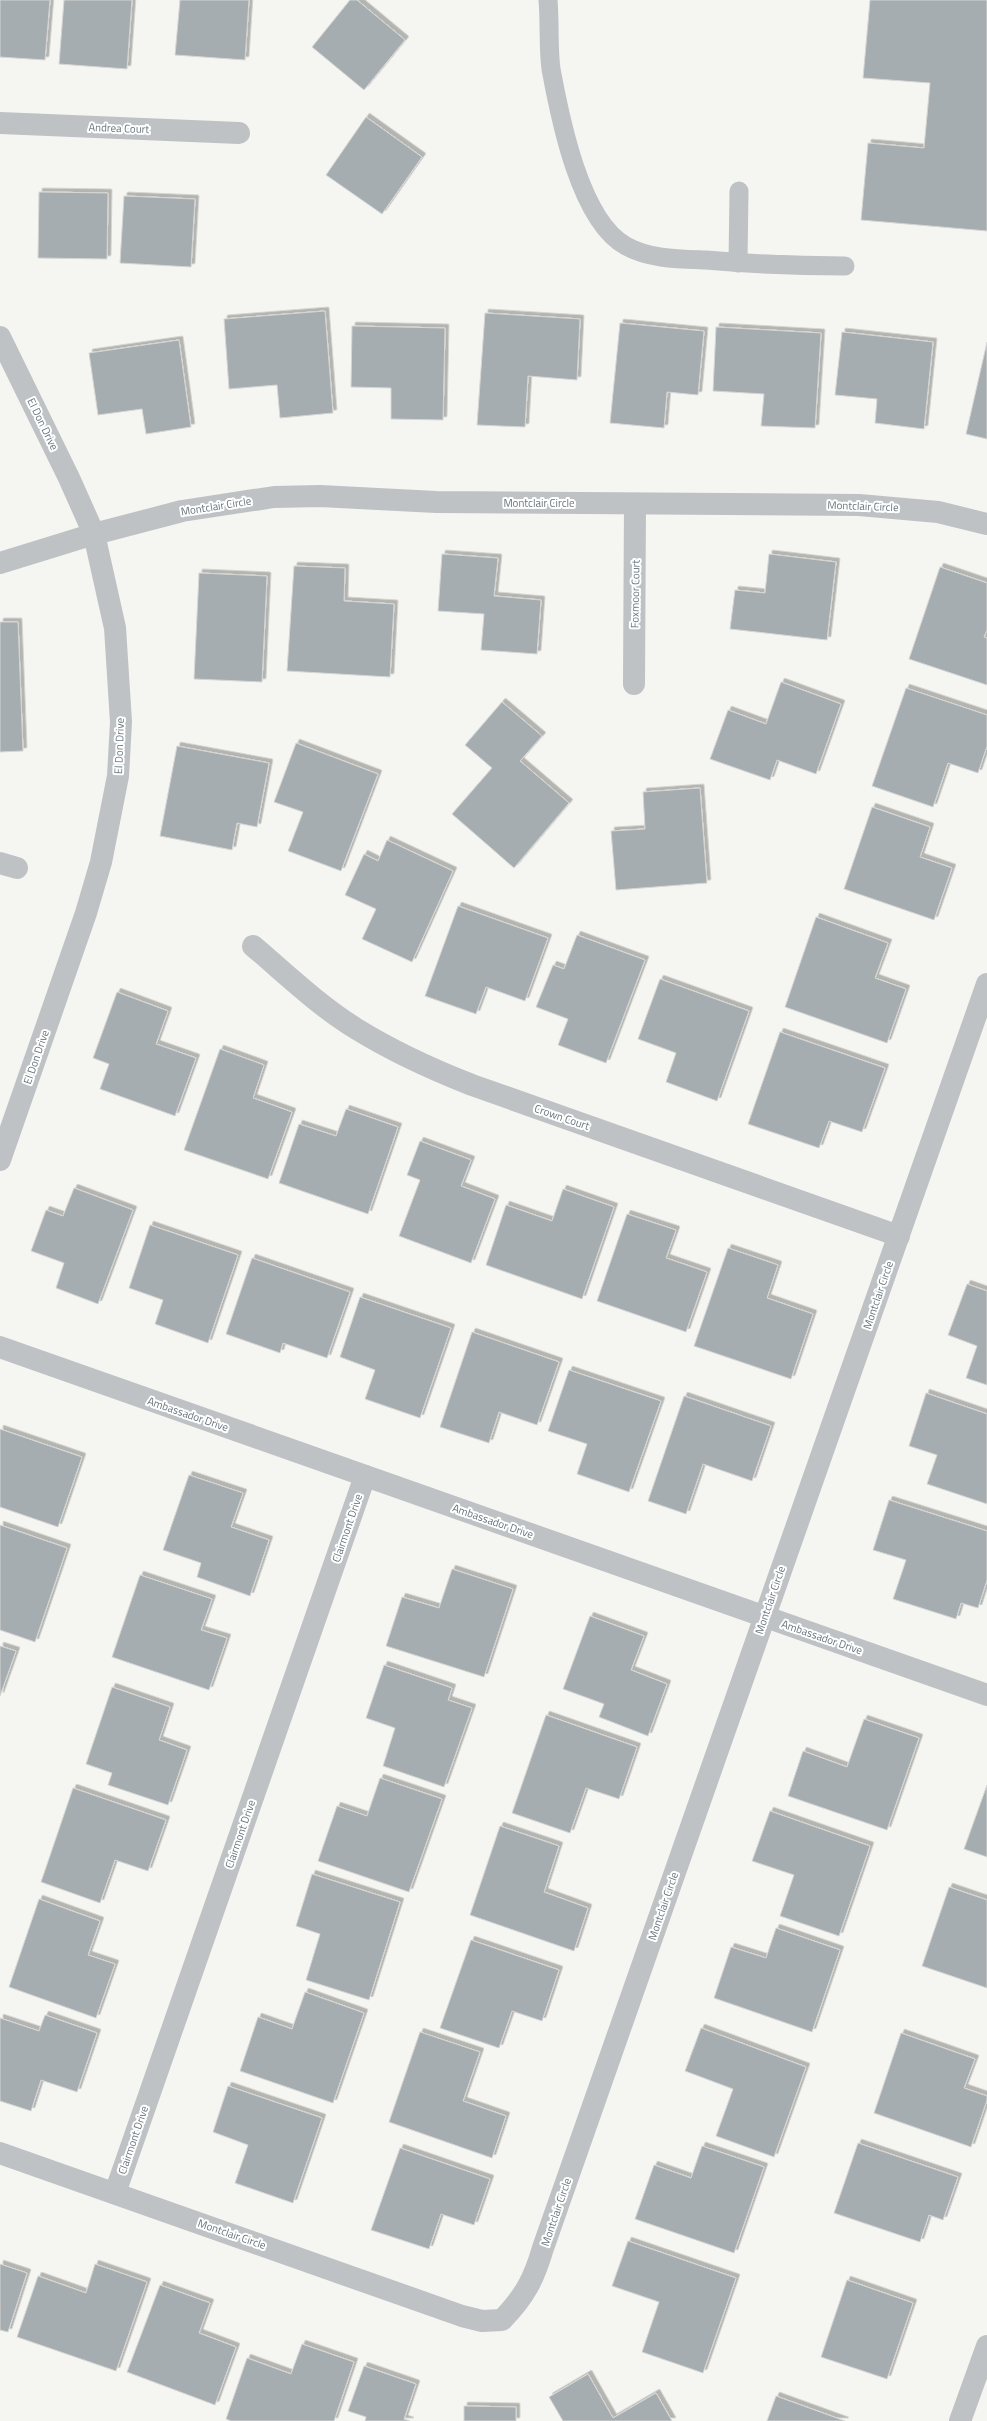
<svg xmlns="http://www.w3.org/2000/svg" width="987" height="2421" font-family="'Titillium Web',sans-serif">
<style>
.building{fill:#a6adb1;stroke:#d6d6d4;filter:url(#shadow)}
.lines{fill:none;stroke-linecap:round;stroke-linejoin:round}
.service{stroke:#bec2c5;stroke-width:19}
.minor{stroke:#bec2c5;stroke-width:22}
.labels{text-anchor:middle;stroke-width:4;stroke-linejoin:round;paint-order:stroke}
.street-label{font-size:11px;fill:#67757f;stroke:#fff}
</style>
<defs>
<filter id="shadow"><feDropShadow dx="3.5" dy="-3.5" stdDeviation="0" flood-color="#0004"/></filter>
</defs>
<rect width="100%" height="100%" fill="#f5f5f2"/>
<g class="building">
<polygon points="0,0 50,0 45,60 0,57"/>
<polygon points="64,0 132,0 127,69 59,64"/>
<polygon points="180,0 249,0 245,60 175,55"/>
<polygon points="350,0 357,0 405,40 364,90 312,47"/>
<polygon points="870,0 987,0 987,231 861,220 868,143 924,148 930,83 863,78"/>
<polygon points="366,117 422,157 382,214 326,175"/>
<polygon points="39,192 108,193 107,259 38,258"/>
<polygon points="124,196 195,199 191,267 120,263"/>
<polygon points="325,311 333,413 280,418 277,385 229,389 224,319"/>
<polygon points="485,313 580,319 577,380 528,376 525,427 477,425"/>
<polygon points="620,323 704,331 698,395 667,392 664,428 610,423"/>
<polygon points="352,326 445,328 443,420 391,419 391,388 351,387"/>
<polygon points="716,327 821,333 815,428 761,426 764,394 713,391"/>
<polygon points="842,332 933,342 924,429 875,423 877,399 835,395"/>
<polygon points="179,340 191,427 146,434 142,409 98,415 89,353"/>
<polygon points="987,342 987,439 966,434"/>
<polygon points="442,554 498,558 494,596 541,600 537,654 481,650 484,614 438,611"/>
<polygon points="769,554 836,562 827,640 730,629 735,590 765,593"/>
<polygon points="294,566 345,568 344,601 394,604 390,677 287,671"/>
<polygon points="940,567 987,583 987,630 984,637 987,638 987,685 909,659"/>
<polygon points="199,573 267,576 262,682 194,679"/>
<polygon points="0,622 18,622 23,751 0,752"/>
<polygon points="781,682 841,704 816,774 777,760 770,780 710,759 728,710 766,724"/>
<polygon points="906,688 987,715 987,746 978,773 948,763 933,807 872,786"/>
<polygon points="502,702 542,736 520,761 569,803 514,868 452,814 492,768 465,745"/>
<polygon points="296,743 378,774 341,871 288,851 303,812 274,802"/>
<polygon points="177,746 269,763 257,827 237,823 232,850 160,836"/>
<polygon points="700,788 707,883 616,890 611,831 645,829 643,792"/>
<polygon points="872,807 930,827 920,857 952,868 934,920 844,889"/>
<polygon points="387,840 453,871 412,962 362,939 376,909 345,895 364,854 378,861"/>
<polygon points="458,906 548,938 525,1001 486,987 476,1014 425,996"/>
<polygon points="816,917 888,943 875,978 906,989 887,1043 785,1007"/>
<polygon points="577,935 645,960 606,1063 558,1045 568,1019 536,1007 553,965 564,969"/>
<polygon points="660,979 749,1011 717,1101 666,1082 676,1053 638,1039"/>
<polygon points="117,992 168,1011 156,1044 196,1058 175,1116 100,1089 109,1064 93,1058"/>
<polygon points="780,1032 885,1068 862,1132 829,1121 819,1148 748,1124"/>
<polygon points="220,1049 264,1065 253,1098 292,1112 268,1179 184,1150"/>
<polygon points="346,1109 398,1127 368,1214 279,1183 299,1124 336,1136"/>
<polygon points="420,1141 471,1160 461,1186 495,1199 471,1263 399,1236 420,1180 407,1175"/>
<polygon points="74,1188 133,1210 98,1304 56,1288 64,1263 31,1251 46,1210 63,1216"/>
<polygon points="563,1189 614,1207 582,1299 486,1265 506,1205 552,1221"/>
<polygon points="627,1214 676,1230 666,1258 707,1272 686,1332 597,1301"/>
<polygon points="150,1225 238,1255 208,1343 155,1324 163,1300 129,1288"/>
<polygon points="728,1248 778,1265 767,1298 813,1314 791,1379 694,1346"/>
<polygon points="252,1258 350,1292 327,1358 283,1343 280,1353 226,1334"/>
<polygon points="967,1284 987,1291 987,1385 966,1378 977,1346 948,1335"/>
<polygon points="360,1297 451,1328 420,1418 365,1399 375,1370 340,1357"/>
<polygon points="472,1332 559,1362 537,1425 499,1412 489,1443 440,1427"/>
<polygon points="569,1370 661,1401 629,1492 577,1474 587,1444 548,1431"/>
<polygon points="926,1393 987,1414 987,1504 927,1484 937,1455 909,1446"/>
<polygon points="684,1396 771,1426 752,1481 703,1464 686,1514 648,1501"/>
<polygon points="0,1429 82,1457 58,1527 0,1507"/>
<polygon points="189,1475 243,1493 231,1527 269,1540 250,1596 197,1577 201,1563 163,1550"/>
<polygon points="889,1500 987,1531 987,1580 978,1608 961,1603 956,1619 893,1599 906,1560 873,1550"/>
<polygon points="0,1525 67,1548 35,1642 0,1630"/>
<polygon points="452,1569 513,1589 484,1677 386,1646 402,1597 439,1608"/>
<polygon points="140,1575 212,1599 201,1630 227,1638 209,1690 112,1657"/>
<polygon points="590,1616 644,1636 631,1670 667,1684 648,1736 599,1717 604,1704 563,1689"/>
<polygon points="0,1646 16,1651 0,1696"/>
<polygon points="384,1665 452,1688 448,1700 472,1708 444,1787 383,1766 395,1728 366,1718"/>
<polygon points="112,1687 170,1707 159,1740 187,1750 168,1805 108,1785 112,1773 86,1764"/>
<polygon points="546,1715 637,1747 619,1799 586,1788 570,1833 512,1813"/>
<polygon points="864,1719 919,1738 887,1830 788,1796 803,1751 847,1767"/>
<polygon points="380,1778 442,1799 409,1892 318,1861 337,1806 367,1816"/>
<polygon points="987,1785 987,1857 964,1849"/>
<polygon points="73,1788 166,1820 148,1871 115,1860 100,1903 41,1882"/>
<polygon points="770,1811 870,1846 839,1936 780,1916 794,1875 752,1861"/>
<polygon points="500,1826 559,1846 544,1892 588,1908 574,1951 470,1915"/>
<polygon points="312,1874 400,1902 369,2000 306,1980 320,1934 296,1926"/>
<polygon points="949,1887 987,1900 987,1988 922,1966"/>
<polygon points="39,1899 100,1921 88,1955 115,1964 96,2018 9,1987"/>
<polygon points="776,1928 840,1950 812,2032 714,1998 731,1947 766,1958"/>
<polygon points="471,1940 559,1970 542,2021 512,2011 499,2048 440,2028"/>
<polygon points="305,1992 364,2013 333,2103 240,2071 258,2017 292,2029"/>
<polygon points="45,2015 97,2033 77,2092 41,2080 31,2111 0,2101 0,2018 39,2031"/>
<polygon points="701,2028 806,2067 774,2157 716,2136 733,2089 685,2071"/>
<polygon points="420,2032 480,2052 463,2101 506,2116 492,2158 389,2122"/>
<polygon points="901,2033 975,2059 964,2088 987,2096 987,2100 971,2147 874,2113"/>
<polygon points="228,2086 322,2118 293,2203 235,2183 248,2145 213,2132"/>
<polygon points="858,2143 958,2177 943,2220 929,2215 920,2242 834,2213"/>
<polygon points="702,2146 764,2167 734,2253 635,2219 654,2165 691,2178"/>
<polygon points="400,2148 490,2179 474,2225 441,2214 429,2249 371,2230"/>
<polygon points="628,2241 736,2278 703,2373 642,2352 659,2302 612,2286"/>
<polygon points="0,2264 27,2273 8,2332 0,2330"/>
<polygon points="95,2264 147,2282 116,2371 17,2337 38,2276 86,2293"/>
<polygon points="847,2280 913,2303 887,2379 821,2357"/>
<polygon points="160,2285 210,2303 199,2333 236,2347 215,2405 127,2372"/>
<polygon points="302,2344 354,2362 334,2421 231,2421 226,2419 247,2358 291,2374"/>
<polygon points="364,2366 416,2384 404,2419 410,2421 365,2421 366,2417 348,2411"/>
<polygon points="588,2374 613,2418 656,2393 672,2421 563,2421 549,2397"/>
<polygon points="776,2396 845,2421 767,2421"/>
<polygon points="464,2406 516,2407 516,2421 464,2421"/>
</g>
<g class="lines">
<g class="service">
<path d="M548,0c2,23 0,47 3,69 9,49 29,152 75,177 23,13 53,13 80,14 46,4 92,6 139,6"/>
<polyline points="738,263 739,191"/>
</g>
<g class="minor">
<polyline points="0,123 239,133"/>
<polyline points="0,337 69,478 94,534 115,628 121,722 118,776 101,862 86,913 0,1160"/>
<polyline points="0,563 94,534 182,511 274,497 320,496 436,502 859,505 938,512 987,524"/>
<polyline points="634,684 635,504"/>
<polyline points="0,863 17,868"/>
<path d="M253,946c33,28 65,59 102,82 37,23 76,41 117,57l427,151"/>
<polyline points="0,1347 987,1695"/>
<path d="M0,2153l462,163 20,5 20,-1c23,-24 32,-41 41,-72l444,-1264"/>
<polyline points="115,2193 365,1476"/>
<polyline points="960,2421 987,2346"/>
</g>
</g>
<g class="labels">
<g class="street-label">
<text transform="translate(119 128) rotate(2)" y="4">Andrea Court</text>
<text transform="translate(43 424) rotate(64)" y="4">El Don Drive</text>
<text x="539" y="507">Montclair Circle</text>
<text transform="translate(216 506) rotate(-9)" y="4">Montclair Circle</text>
<text transform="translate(863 506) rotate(2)" y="4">Montclair Circle</text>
<text transform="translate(635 594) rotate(-89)" y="4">Foxmoor Court</text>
<text transform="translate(119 746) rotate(-88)" y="4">El Don Drive</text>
<text transform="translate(36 1057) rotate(-71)" y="4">El Don Drive</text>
<text transform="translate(562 1117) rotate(19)" y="4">Crown Court</text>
<text transform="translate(878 1295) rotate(-71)" y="4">Montclair Circle</text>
<text transform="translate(188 1414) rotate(19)" y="4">Ambassador Drive</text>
<text transform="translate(493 1521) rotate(19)" y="4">Ambassador Drive</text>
<text transform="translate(347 1528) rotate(-71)" y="4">Clairmont Drive</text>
<text transform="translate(770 1600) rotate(-71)" y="4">Montclair Circle</text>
<text transform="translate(822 1637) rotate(19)" y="4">Ambassador Drive</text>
<text transform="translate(240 1834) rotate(-71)" y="4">Clairmont Drive</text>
<text transform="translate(663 1906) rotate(-71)" y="4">Montclair Circle</text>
<text transform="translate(133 2140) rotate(-71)" y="4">Clairmont Drive</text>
<text transform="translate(556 2212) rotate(-71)" y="4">Montclair Circle</text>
<text transform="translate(232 2234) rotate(19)" y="4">Montclair Circle</text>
</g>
</g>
</svg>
